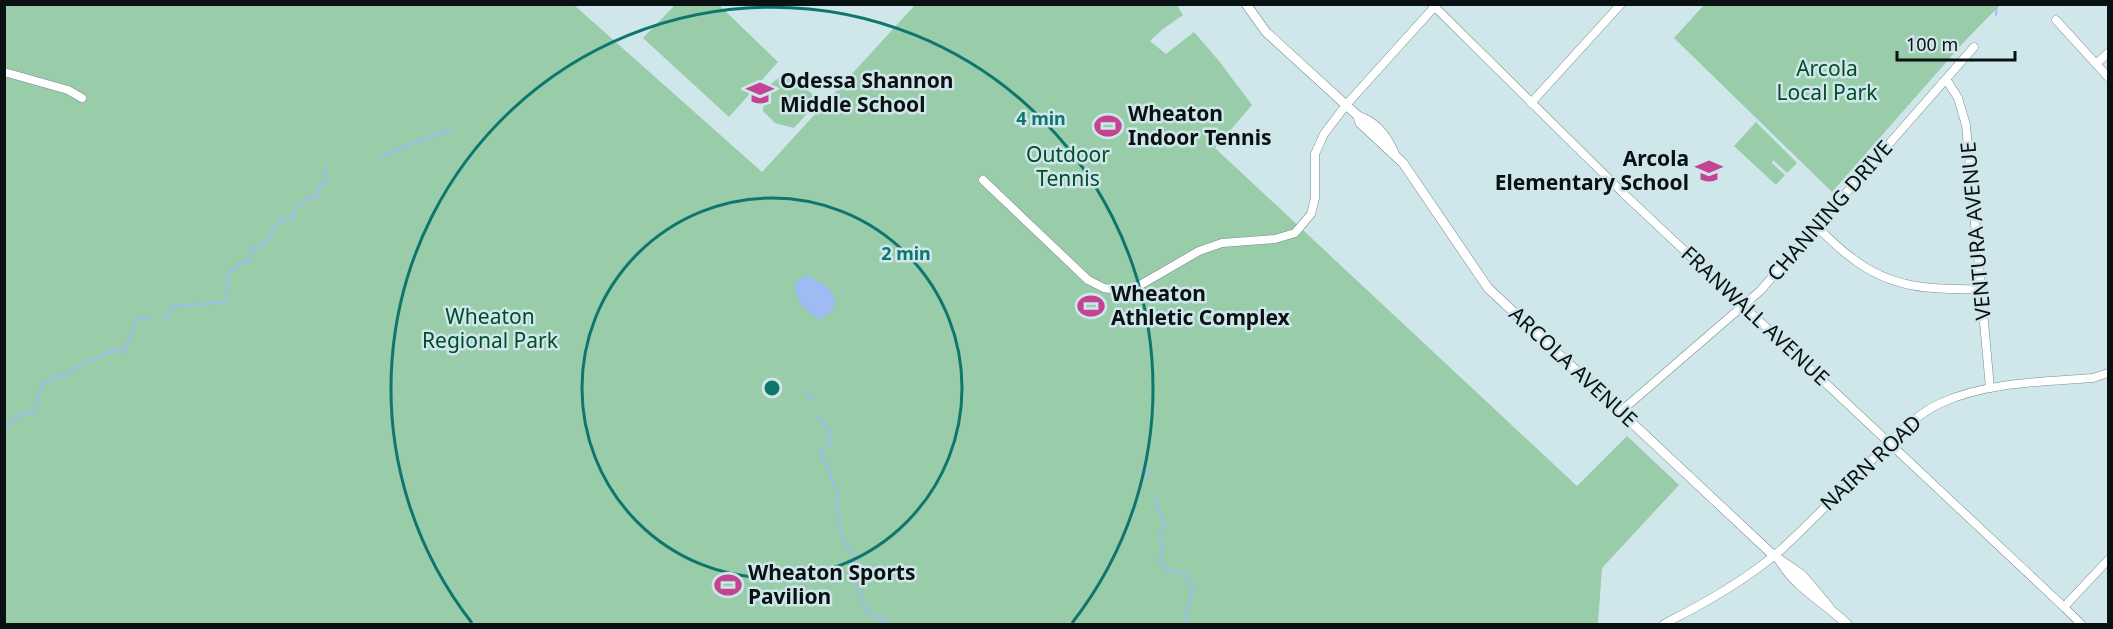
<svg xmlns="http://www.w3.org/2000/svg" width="2113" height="629" font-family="'Noto Sans',sans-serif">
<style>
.green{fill:#99cdaa}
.water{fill:#9fbbf3}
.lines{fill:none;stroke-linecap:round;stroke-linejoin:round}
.stream{stroke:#9fbbf3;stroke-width:2}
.minor-casing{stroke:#778d90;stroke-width:9}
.tertiary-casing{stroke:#778d90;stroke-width:10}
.minor{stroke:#fff;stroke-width:8}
.tertiary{stroke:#fff;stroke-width:9}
.ring{fill:none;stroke:#0f766e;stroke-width:3}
.labels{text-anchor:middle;stroke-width:5;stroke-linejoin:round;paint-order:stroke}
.park-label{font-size:21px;fill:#004d28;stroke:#cfe6ea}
.poi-label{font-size:21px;font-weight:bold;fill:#091112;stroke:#cfe6ea;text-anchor:start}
.street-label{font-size:21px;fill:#091112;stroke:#cfe6ea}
.centre{fill:#0f766e;stroke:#cfe6ea;stroke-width:3}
.ring-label{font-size:18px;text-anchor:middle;font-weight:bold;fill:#0f766e;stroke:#cfe6ea;stroke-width:5;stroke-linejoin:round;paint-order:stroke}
</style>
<rect width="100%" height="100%" fill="#cfe6ea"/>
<g class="green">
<polygon points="4,5 574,5 762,172 915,5 1177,5 1183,15 1163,29 1150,41 1166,54 1194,32 1219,61 1252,105 1215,148 1577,486 1627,436 1679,485 1602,568 1598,623 1601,624 5,624"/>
<polygon points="675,5 719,5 778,62 729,117 643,38"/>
<polygon points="1704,5 1704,4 2000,5 1964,42 1832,192 1674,38"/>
<path d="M789,73l23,21 2,12 -20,22 -19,-5 -12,-12c3,-25 4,-27 26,-38z"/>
<polygon points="1756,122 1797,163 1787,173 1773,160 1772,163 1785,175 1776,185 1734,146"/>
</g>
<path class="water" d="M806,275l22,12 7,11 -1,12 -14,9c-14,-6 -26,-21 -25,-36z"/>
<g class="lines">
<g class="stream">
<polyline points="1996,15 1997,4"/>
<path d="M381,158c21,-12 45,-19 69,-28"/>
<polyline points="162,318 166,318 174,306 218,303 228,299 227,275 242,262 249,261 253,247 264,244 280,220 293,219 296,206 304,203 309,196 317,199 320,186 327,182 324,166"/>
<polyline points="806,392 813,400"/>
<polyline points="819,416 829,430 830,445 820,451 838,493 837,506 842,538 857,560 854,577 865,608 873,617 887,618 882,624"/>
<polyline points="4,427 12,423 18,416 34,412 42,384 71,371 88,361 104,355 115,349 124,353 137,319 151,317"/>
<polyline points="1144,461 1149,478"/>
<path d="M1155,498l10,29 -6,9 4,12 -4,10c6,12 10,14 24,15 21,20 1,31 2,51"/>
</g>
<defs>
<g id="minor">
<polyline points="1432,4 1623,193 2064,607 2081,624"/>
<polyline points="2056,20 2108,77"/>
<polyline points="2096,64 2108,53"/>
<polyline points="4,72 68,90 82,98"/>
<polyline points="1946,79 1958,98 1966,125 1990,388"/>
<polyline points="1531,103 1621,4"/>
<polyline points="983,180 1088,280 1104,288 1122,291 1142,284 1199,251 1222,243 1275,239 1295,233 1311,214 1315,198 1315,154 1324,134 1346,105 1437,4"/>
<path d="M1817,227c11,10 22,22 35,31 39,31 81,32 129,31"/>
<polyline points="1620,412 1760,291 1974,47"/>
<polyline points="2064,607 2108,560"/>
<path d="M1664,624c41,-21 84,-45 119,-76 32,-30 63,-62 94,-93 19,-18 39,-41 64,-52 46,-21 101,-21 152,-25l15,-5"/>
</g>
<g id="tertiary">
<path d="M1246,4l20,28 92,84c18,6 29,20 36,37"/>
<polyline points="1358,116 1360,123 1403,163 1488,288 1773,555 1802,575 1829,607"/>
<path d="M1780,561c16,27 45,42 67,63"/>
</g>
</defs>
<use href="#minor" class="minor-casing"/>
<use href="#tertiary" class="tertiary-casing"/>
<use href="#minor" class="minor"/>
<use href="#tertiary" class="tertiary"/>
</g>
<g class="ring">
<circle cx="772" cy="388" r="190"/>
<path d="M472 623A381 381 0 1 1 1072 623"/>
</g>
<defs>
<symbol id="school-bare" viewBox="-9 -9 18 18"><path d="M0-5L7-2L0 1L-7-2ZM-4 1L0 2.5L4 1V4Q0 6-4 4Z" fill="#c34491" stroke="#cfe6ea" stroke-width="2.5" paint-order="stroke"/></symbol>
<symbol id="stadium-bare" viewBox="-9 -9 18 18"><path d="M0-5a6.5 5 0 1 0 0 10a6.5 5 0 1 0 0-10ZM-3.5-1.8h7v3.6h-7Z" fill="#c34491" stroke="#cfe6ea" stroke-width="2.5" paint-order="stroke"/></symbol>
</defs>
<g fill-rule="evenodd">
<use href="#school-bare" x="741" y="74" width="38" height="38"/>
<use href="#stadium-bare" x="1089" y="107" width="38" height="38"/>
<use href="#school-bare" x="1690" y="152" width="38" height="38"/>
<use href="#stadium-bare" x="1072" y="287" width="38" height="38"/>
<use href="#stadium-bare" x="709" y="566" width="38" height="38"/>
</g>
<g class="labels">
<g class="park-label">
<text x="1827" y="76">Arcola<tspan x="1827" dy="24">Local Park</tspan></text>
<text x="1068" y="162">Outdoor<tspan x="1068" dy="24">Tennis</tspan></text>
<text x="490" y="324">Wheaton<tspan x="490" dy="24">Regional Park</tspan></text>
</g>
<g class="poi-label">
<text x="780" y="88">Odessa Shannon<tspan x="780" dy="24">Middle School</tspan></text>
<text x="1128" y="121">Wheaton<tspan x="1128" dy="24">Indoor Tennis</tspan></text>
<text x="1689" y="166" text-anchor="end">Arcola<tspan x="1689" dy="24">Elementary School</tspan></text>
<text x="1111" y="301">Wheaton<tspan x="1111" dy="24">Athletic Complex</tspan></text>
<text x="748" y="580">Wheaton Sports<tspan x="748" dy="24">Pavilion</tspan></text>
</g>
<g class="street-label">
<text transform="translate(1830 211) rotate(-49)" y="7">CHANNING DRIVE</text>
<text transform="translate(1976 231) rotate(-95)" y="7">VENTURA AVENUE</text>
<text transform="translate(1755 316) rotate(43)" y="7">FRANWALL AVENUE</text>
<text transform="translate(1573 367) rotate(43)" y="7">ARCOLA AVENUE</text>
<text transform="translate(1871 463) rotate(-43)" y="7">NAIRN ROAD</text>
</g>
</g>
<circle cx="772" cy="388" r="9" class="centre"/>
<g class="ring-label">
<text x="1041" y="125">4 min</text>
<text x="906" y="260">2 min</text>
</g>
<rect width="2113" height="629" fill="none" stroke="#091112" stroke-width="12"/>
<path d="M1897 51v9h118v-9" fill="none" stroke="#091112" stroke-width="3"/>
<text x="1906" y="51" font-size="18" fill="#091112" stroke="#cfe6ea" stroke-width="4.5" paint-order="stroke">100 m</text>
</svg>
